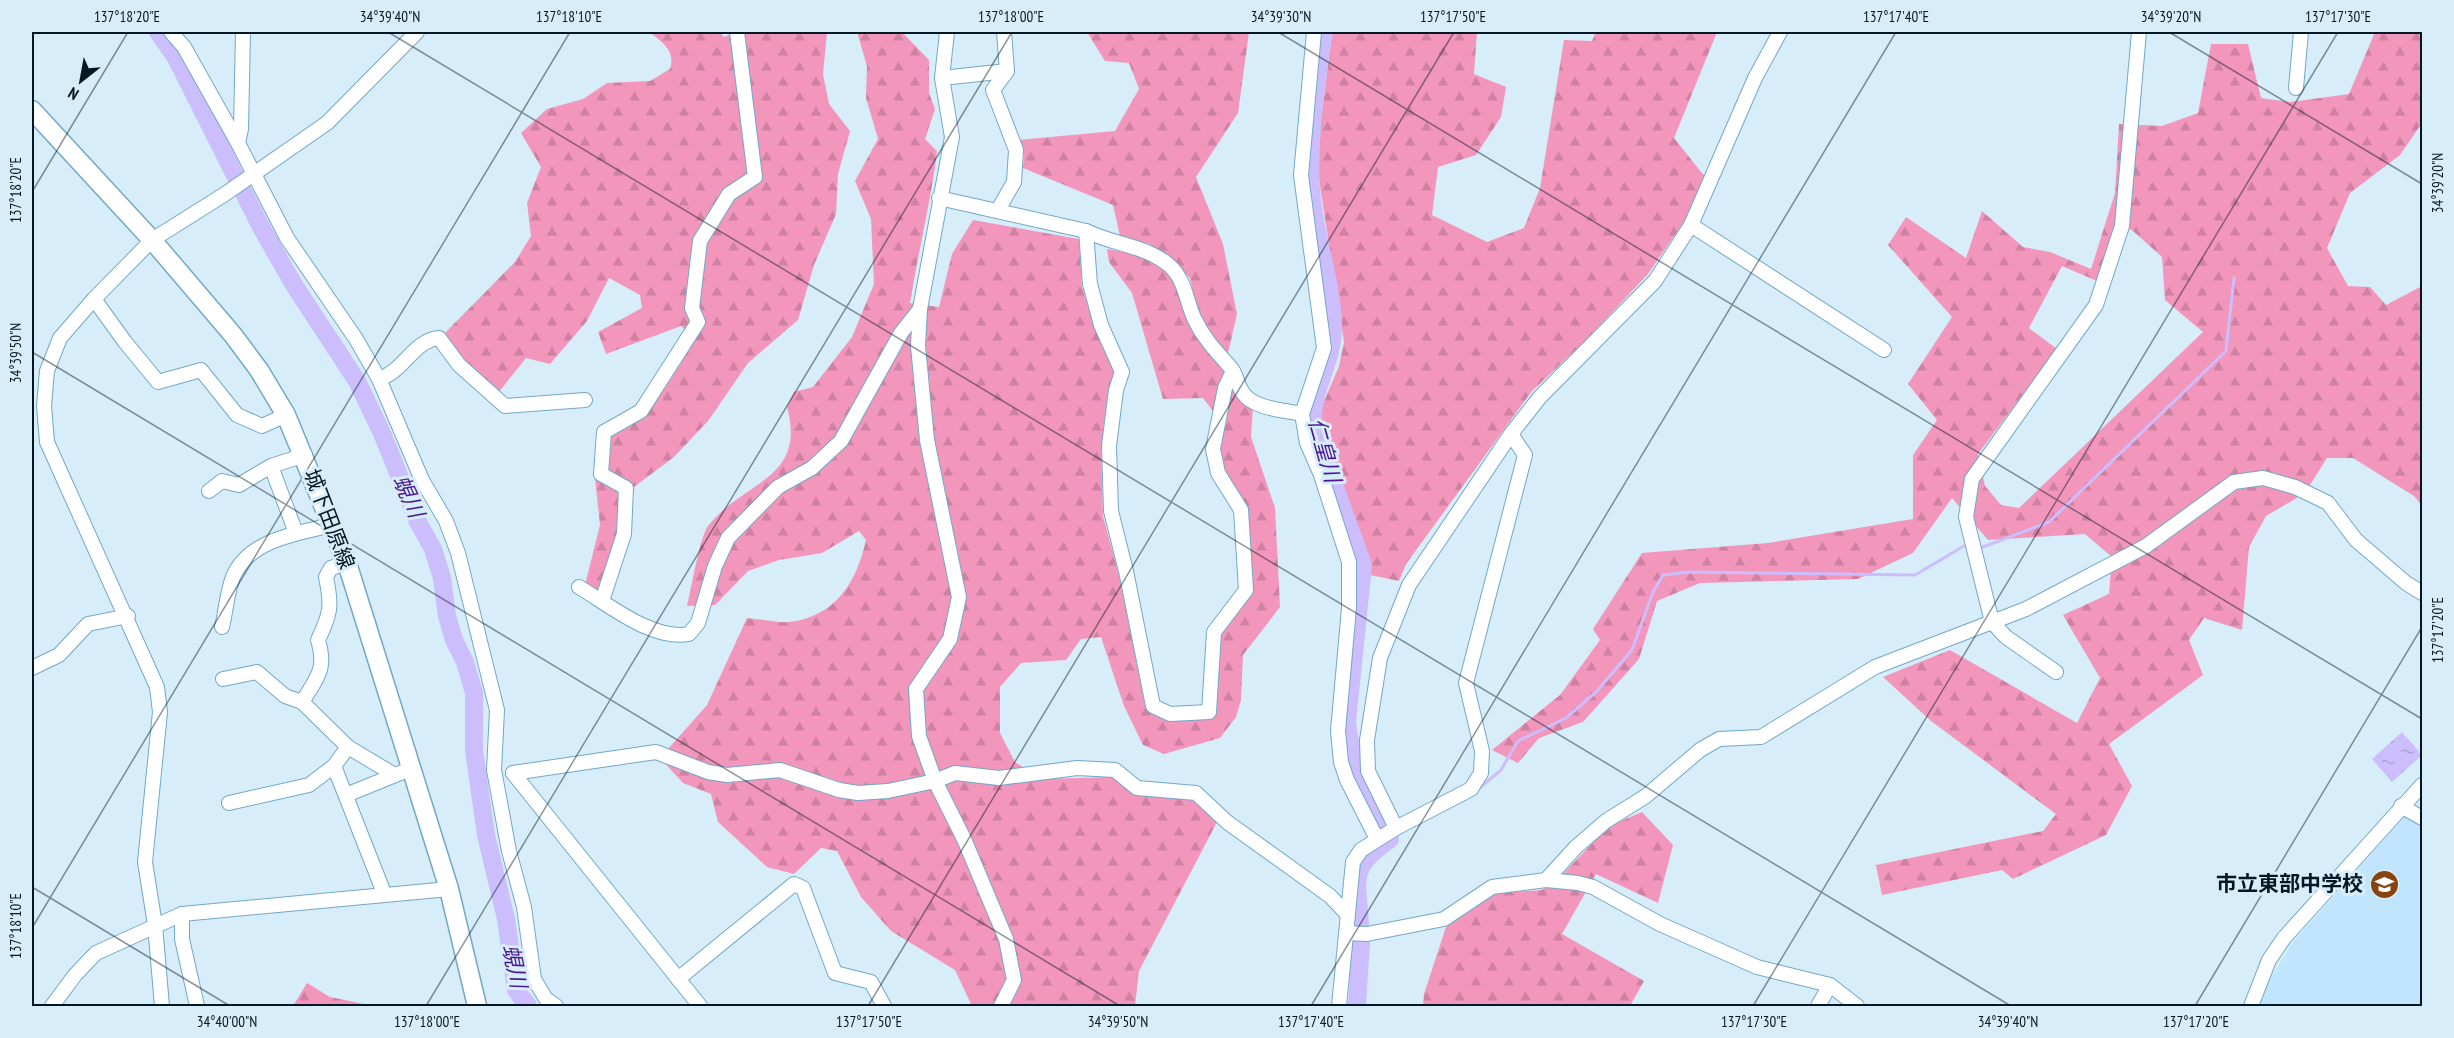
<svg xmlns="http://www.w3.org/2000/svg" width="2454" height="1038" font-family="'PT Sans Narrow','Noto Sans JP',sans-serif">
<style>
.built{fill:#c0e5fc}
.forest{fill:url(#forest-firs);fill-rule:evenodd}
.water{fill:url(#water-ripples)}
.lines{fill:none;stroke-linecap:round;stroke-linejoin:round}
.stream{stroke:#ccbdfd;stroke-width:3}
.river{stroke:#ccbdfd;stroke-width:18}
.minor-casing{stroke:#72a8c7;stroke-width:16}
.major-casing{stroke:#72a8c7;stroke-width:21}
.minor{stroke:#fff;stroke-width:14}
.major{stroke:#fff;stroke-width:18}
.ticks{fill:none;stroke:#031824;stroke-width:1.5;stroke-opacity:0.45}
.labels{text-anchor:middle;stroke-width:6;stroke-linejoin:round;paint-order:stroke}
.street-label{font-size:21px;fill:#031824;stroke:#d7edfa}
.poi-label{font-size:21px;font-weight:bold;fill:#031824;stroke:#d7edfa;text-anchor:end}
.water-label{font-size:22px;font-style:italic;fill:#4b1892;stroke:#d7edfa}
.neatline{fill:none;stroke:#031824;stroke-width:2}
.ticks-label{font-size:15px;text-anchor:middle;fill:#031824}
</style>
<defs>
<pattern id="forest-firs" width="22" height="20" patternUnits="userSpaceOnUse" patternTransform="scale(1.5)"><rect width="22" height="20" fill="#f396bb"/><path d="M5 1l3.5 6h-7zM16 11l3.5 6h-7z" fill="#cf81a1"/></pattern>
<pattern id="water-ripples" width="26" height="14" patternUnits="userSpaceOnUse" patternTransform="scale(1.5)"><rect width="26" height="14" fill="#ccbdfd"/><path d="M2 4q2-2 4 0t4 0M15 11q2-2 4 0t4 0" fill="none" stroke="#aea2d9"/></pattern>
</defs>
<rect width="100%" height="100%" fill="#d7edfa"/>
<polygon class="built" points="2406,815 2422,824 2422,1006 2260,1006 2268,983 2292,943"/>
<g class="forest">
<path d="M649,32h71l4,5 11,-5h92l-4,42 6,30 21,27 -12,43 -2,40 -22,51 -16,55 -50,43 -40,58 -34,36 -40,30 -10,-4 -5,50 -21,64 -13,-12 15,-60 -5,-47 3,-38c50,-11 71,-60 97,-100l-14,-14 -75,28 -8,-22 44,-24 -2,-13 -31,-17 -22,43 -37,43 -24,-6 -28,35 -36,-29 -17,-31 70,-71 16,-26 -4,-33 14,-36 -20,-34 26,-24 36,-10 24,-16 43,-2 20,-12c6,-19 -8,-27 -21,-37z"/>
<path d="M857,32h45l27,28v33l6,16 -10,30 12,12c-6,51 -19,101 -27,152l29,4 13,-53 21,-34 106,19 3,48 11,36 22,48 -7,20 -7,56 2,69 16,60 27,134 25,11 44,-5 6,-82 29,-40 -3,-89 -18,-26 -10,-23 -6,-45 -10,-13 -40,1 -31,-106 -23,-31 -2,-13 34,6 27,17 11,17 10,33 16,26 48,58 -2,31 24,71 5,99 -37,48 -2,45 -5,17 -16,21 -56,16 -21,-9 -19,-39 -23,-69 -20,2 -15,21 -45,3 -21,24v46l15,29 27,17 71,-2 22,18 58,5 24,22 -78,149 -4,35h-163l-17,-36 -64,-39 -30,-34 -24,-46 -16,-3 -27,26 -27,-7 -49,-45 -7,-28 -28,-11 -23,-25 47,-53 40,-87c14,1 29,5 42,4 47,-5 68,-41 77,-82l-7,-9 -37,22 -43,7 -31,11 -33,34 -28,1c4,-16 13,-70 21,-80 35,-45 99,-46 79,-119l7,-15 19,-5 39,-50 22,-53 -3,-65 -16,-38 23,-42 -12,-41 1,-32z"/>
<polygon points="1087,32 1249,32 1238,113 1196,177 1223,244 1237,314 1228,353 1215,343 1198,317 1190,278 1150,244 1120,236 1113,205 1023,168 1024,155 1018,140 1115,131 1139,89 1129,63 1105,61"/>
<polygon points="1332,32 1477,32 1474,74 1506,87 1501,117 1476,155 1438,167 1432,215 1487,242 1524,228 1540,188 1564,40 1592,41 1596,32 1717,32 1674,138 1705,177 1685,220 1648,274 1585,341 1532,391 1406,564 1399,581 1370,575 1317,418 1339,366 1344,342 1316,160"/>
<path d="M2375,32h47v91l-22,32 -50,38 -23,55 21,38 22,1 16,18 36,-19v220l-8,-10 -61,-38h-26l-22,35 -39,23 -17,31 -7,83 -38,-12 -15,22 14,35 -94,69 23,42 -26,49 -93,44 -11,-9 -120,25 -6,-30 167,-34 13,-17 -125,-93 -48,-44 67,-27 127,73 23,-45 -37,-63 46,-21 3,-37 -27,-23 -97,6 -36,-42 -39,55 -55,26 -158,4 -43,18 -18,58 -56,63 -44,16 -21,25 -26,-13 68,-55 40,-55 -7,-11 49,-76 126,-10 145,-24v-64l24,-35 -29,-36 44,-67 -64,-72 18,-28 60,41 16,-47 41,36 27,5 41,17 24,-76 4,-69 43,2 36,-13 13,-69h37l13,54 29,4 59,-8zM2116,220l17,11 29,26 3,43 38,32 -184,176 -18,-3 -16,-19 -7,-32 79,-105 -28,-21 33,-62 35,15z"/>
<polygon points="1642,812 1673,845 1658,903 1596,874 1562,934 1644,981 1630,1006 1423,1006 1424,994 1446,927 1497,893 1542,890 1559,878 1609,826"/>
<polygon points="307,983 330,997 364,1004 364,1006 293,1006"/>
</g>
<polygon class="water" points="2402,732 2422,755 2392,782 2372,759"/>
<g class="lines">
<g class="stream">
<polyline points="1983,547 2049,522 2226,351 2234,278"/>
<polyline points="1477,790 1501,770 1518,741 1566,718 1596,692 1632,650 1653,592 1663,575 1690,572 1915,575 1964,546"/>
</g>
<g class="river">
<polyline points="158,32 176,58 261,227 294,285 357,381 381,431 418,522 433,549 442,578 447,616 454,640 465,662 474,693 474,750 486,835 506,919 516,990 528,1006"/>
<path d="M1324,32c-8,51 -16,106 -13,158 3,45 21,90 22,135 1,38 -23,64 -20,101l50,139 -16,157 7,47 29,57"/>
<path d="M1360,926c-2,-48 -13,-57 30,-87"/>
<polyline points="1357,1006 1361,942"/>
</g>
<defs>
<g id="minor">
<polyline points="171,32 184,47 238,143 287,238 356,339 379,379 422,480 446,521 458,553 497,710 494,770 509,851 524,907 534,979 546,999 556,1006"/>
<polyline points="947,32 942,78 952,137 920,309 918,346 927,440 959,597 950,639 916,689 919,736 935,781 964,839 1006,939 1014,980 1001,1006"/>
<polyline points="1314,32 1301,175 1324,348 1302,414 1307,443 1321,475 1349,562 1349,608 1338,731 1341,762 1347,780 1377,839"/>
<polyline points="942,78 1007,71"/>
<polyline points="2296,88 2301,32"/>
<polyline points="238,143 241,129 243,32"/>
<path d="M939,198l147,33c28,14 60,14 84,35 16,15 16,36 25,54 9,19 22,32 36,48 6,7 6,17 12,25 11,16 41,17 59,21"/>
<polyline points="998,210 1014,182 1016,150 993,90 1007,71 1004,32"/>
<polyline points="1691,225 1884,350"/>
<polyline points="1086,231 1090,284 1101,325 1122,372 1116,390 1109,446 1111,511 1126,571 1153,706 1170,714 1209,712 1214,632 1246,590 1241,510 1218,473 1213,449 1225,388 1233,371"/>
<polyline points="94,299 125,342 158,382 201,370 237,415 262,426 286,415"/>
<path d="M379,379c24,-7 35,-39 60,-41l20,27 46,41 80,-6"/>
<polyline points="271,466 296,533"/>
<polyline points="209,491 222,481 239,485 271,466 305,455"/>
<path d="M579,587c30,18 74,54 110,47l9,-11 17,-57 13,-28 50,-51 34,-19 29,-27 60,-108 19,-24"/>
<polyline points="602,601 624,534 626,488 601,474 604,432 641,411 698,322 692,308 700,241 729,194 755,177 737,32"/>
<path d="M222,627c4,-16 5,-35 11,-50 15,-37 65,-44 99,-52"/>
<polyline points="32,668 59,655 88,624 128,616"/>
<polyline points="2056,672 2006,637 1992,622 1966,517 1972,479 2096,305 2122,226 2139,32"/>
<polyline points="223,679 257,672 285,696 302,702 348,747 393,774"/>
<path d="M302,702c15,-24 25,-33 16,-62 13,-27 14,-34 8,-63l5,-9 16,-5"/>
<polyline points="348,747 334,766 384,893"/>
<polyline points="513,773 656,752 708,772 727,775 780,770 839,790 858,793 888,791 935,781 955,773 999,778 1077,768 1115,770 1137,788 1196,793 1227,822 1330,896 1348,915"/>
<polyline points="513,773 700,1006"/>
<polyline points="346,795 410,769"/>
<polyline points="229,803 309,785 334,766"/>
<polyline points="2401,806 2422,818"/>
<polyline points="1396,828 1471,789 1481,773 1482,751 1466,683 1525,455 1511,434"/>
<polyline points="1546,880 1576,847 1606,821 1646,796 1700,750 1719,739 1761,737 1875,667 2026,609 2146,546 2234,482 2263,478 2295,487 2328,503 2356,540 2406,583 2422,593"/>
<polyline points="182,914 182,939 197,1006"/>
<polyline points="1347,933 1367,934 1444,919 1492,887 1546,880 1578,883 1593,887 1660,924 1757,967 1830,985 1857,1006"/>
<polyline points="678,979 794,884 803,888 835,973 871,982 884,1006"/>
<polyline points="52,1006 75,975 96,953 182,914 449,889"/>
<polyline points="162,1006 155,925 145,862 160,712 157,687 47,442 44,406 47,371 60,338 94,299 152,240 225,194 327,123 417,32"/>
<polyline points="1339,1006 1353,862 1361,850 1396,828 1368,771 1367,740 1380,658 1409,585 1511,434 1540,397 1655,281 1691,225 1755,78 1780,32"/>
<polyline points="1818,1006 1830,985"/>
<polyline points="2251,1006 2269,960 2284,938 2422,785"/>
</g>
<polyline id="major" points="32,110 152,240 233,335 259,370 286,415 347,563 449,889 477,1006"/>
</defs>
<use href="#minor" class="minor-casing"/>
<use href="#major" class="major-casing"/>
<use href="#minor" class="minor"/>
<use href="#major" class="major"/>
</g>
<path class="ticks" d="M388,32l1623,974M1278,32l1144,687M2169,32l253,152M32,192l96,-160M32,352l1088,654M32,887l198,119M32,928l538,-896M426,1006l586,-974M868,1006l586,-974M1311,1006l585,-974M1753,1006l585,-974M2195,1006l227,-379"/>
<defs>
<symbol id="school-disc" viewBox="-11 -11 22 22"><circle r="9.5" fill="#86450e" stroke="#d7edfa"/><path d="M0-5L7-2L0 1L-7-2ZM-4 1L0 2.5L4 1V4Q0 6-4 4Z" fill="#fff"/></symbol>
</defs>
<g fill-rule="evenodd">
<use href="#school-disc" x="2368" y="868" width="33" height="33"/>
</g>
<g class="labels">
<g class="street-label">
<text transform="translate(329 519) rotate(69)" y="7">城下田原線</text>
</g>
<g class="poi-label">
<text x="2363" y="891">市立東部中学校</text>
</g>
<g class="water-label">
<text transform="translate(1325 450) rotate(74)" y="8">仁皇川</text>
<text transform="translate(409 496) rotate(66)" y="8">蜆川</text>
<text transform="translate(515 966) rotate(78)" y="8">蜆川</text>
</g>
</g>
<rect width="2454" height="1038" fill="none" stroke="#d7edfa" stroke-width="66"/>
<g transform="translate(81 81) rotate(211)" stroke="#d7edfa" stroke-width="4.5" paint-order="stroke">
<path d="M0-4.5L10 22L0 15L-10 22Z" fill="#031824"/>
<text y="-9" font-size="16" font-weight="bold" text-anchor="middle" fill="#031824">N</text>
</g>
<rect x="33" y="33" width="2388" height="972" class="neatline"/>
<g class="ticks-label">
<text x="127" y="22">137°18'20"E</text>
<text x="390" y="22">34°39'40"N</text>
<text x="569" y="22">137°18'10"E</text>
<text x="1011" y="22">137°18'00"E</text>
<text x="1281" y="22">34°39'30"N</text>
<text x="1453" y="22">137°17'50"E</text>
<text x="1896" y="22">137°17'40"E</text>
<text x="2171" y="22">34°39'20"N</text>
<text x="2338" y="22">137°17'30"E</text>
<text transform="translate(2438 183) rotate(-90)" y="5">34°39'20"N</text>
<text transform="translate(16 190) rotate(-90)" y="5">137°18'20"E</text>
<text transform="translate(16 353) rotate(-90)" y="5">34°39'50"N</text>
<text transform="translate(2438 630) rotate(-90)" y="5">137°17'20"E</text>
<text transform="translate(16 926) rotate(-90)" y="5">137°18'10"E</text>
<text x="227" y="1027">34°40'00"N</text>
<text x="427" y="1027">137°18'00"E</text>
<text x="869" y="1027">137°17'50"E</text>
<text x="1118" y="1027">34°39'50"N</text>
<text x="1311" y="1027">137°17'40"E</text>
<text x="1754" y="1027">137°17'30"E</text>
<text x="2008" y="1027">34°39'40"N</text>
<text x="2196" y="1027">137°17'20"E</text>
</g>
</svg>
